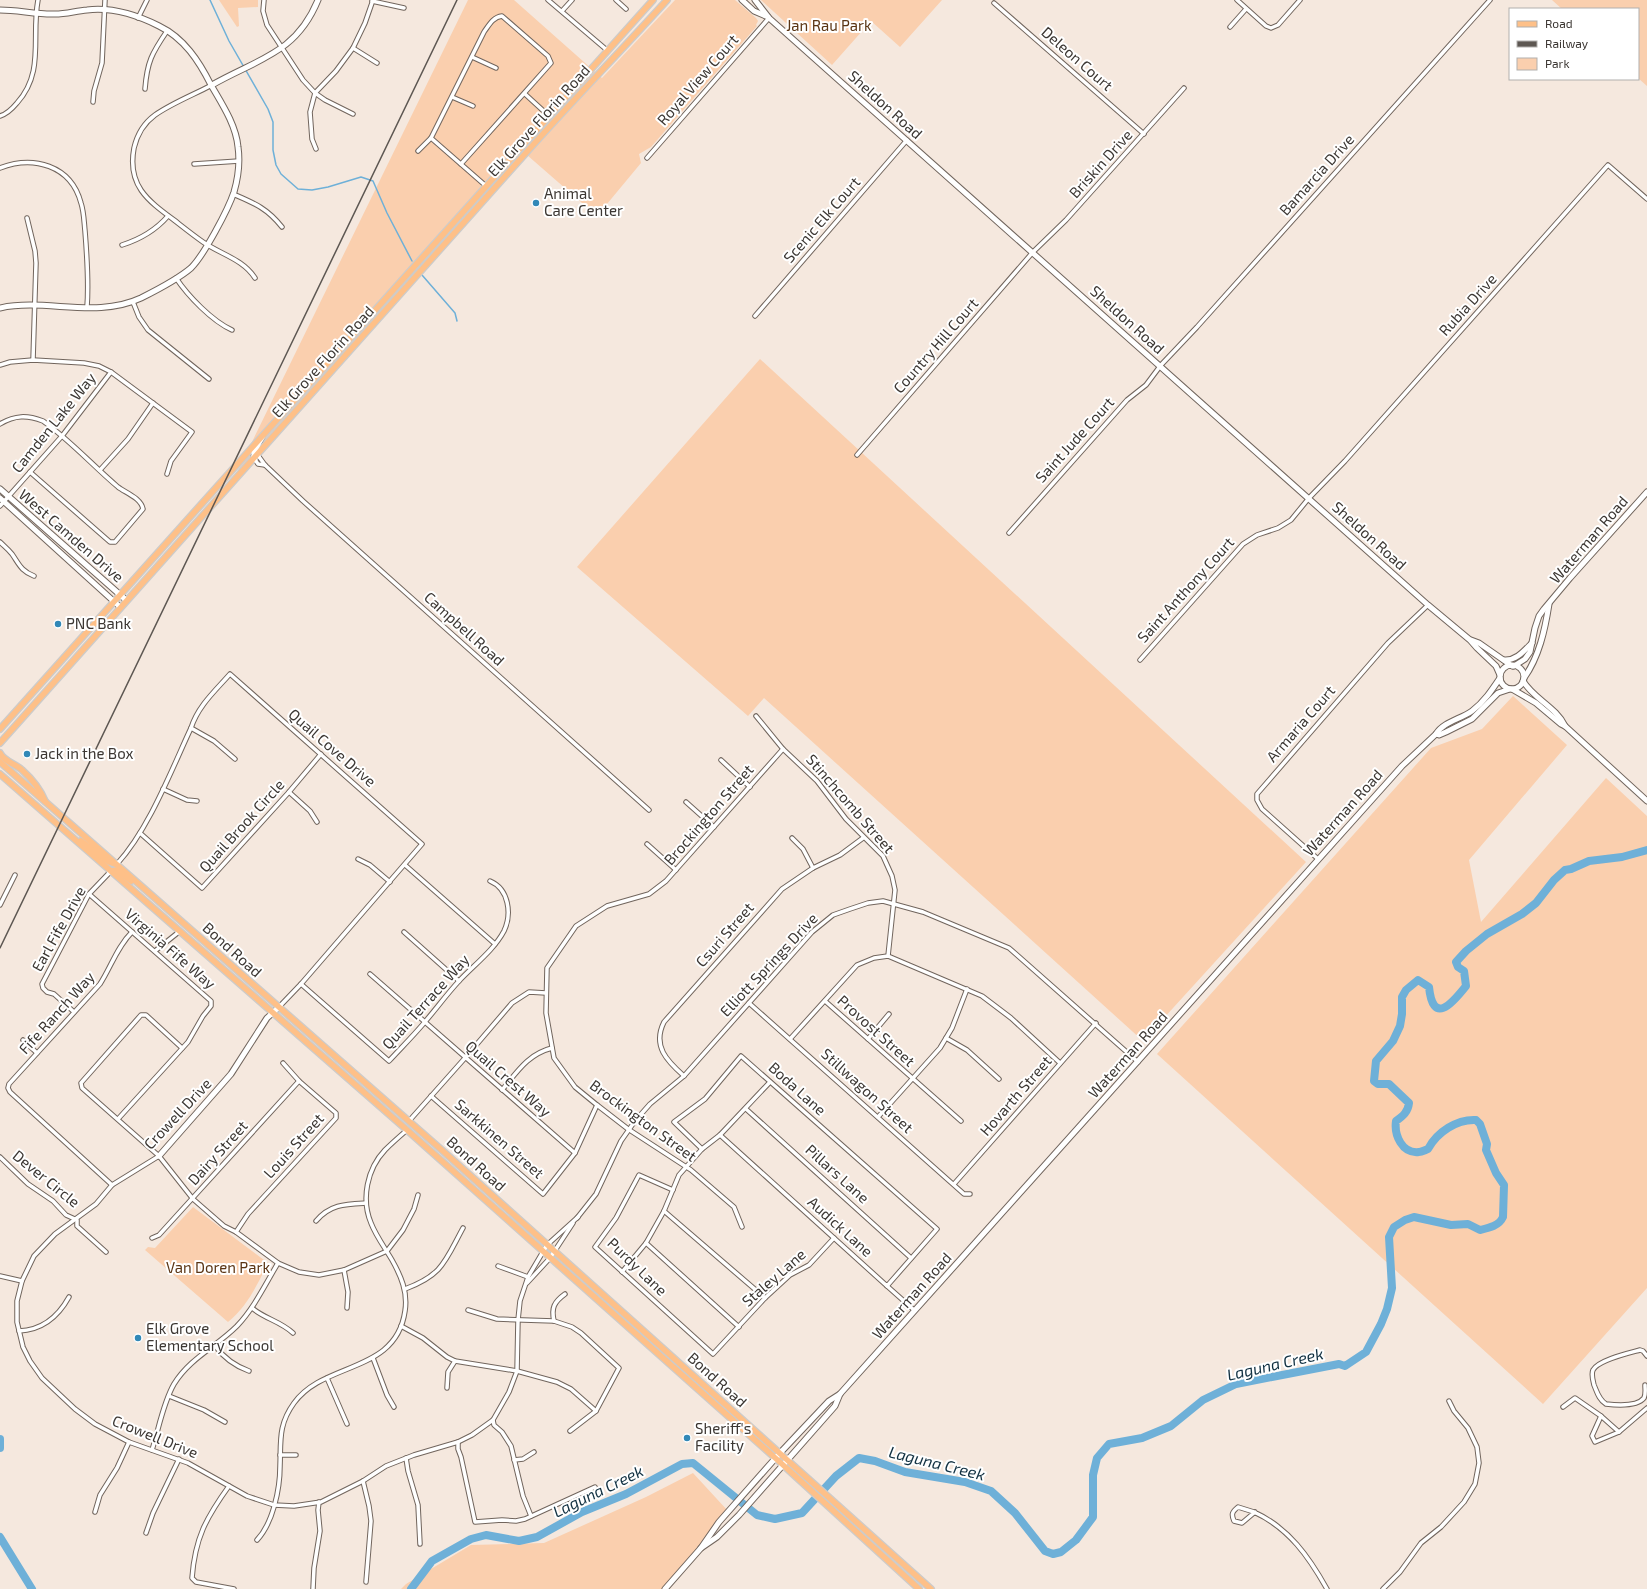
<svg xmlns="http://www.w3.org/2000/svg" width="1647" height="1589" font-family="'Exo 2',sans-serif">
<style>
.green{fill:#facfae}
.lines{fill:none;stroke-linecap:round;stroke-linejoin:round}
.stream{stroke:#6eb0d8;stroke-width:1.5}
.river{stroke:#6eb0d8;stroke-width:8}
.street-casing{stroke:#71655d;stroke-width:5.5}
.secondary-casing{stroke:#71655d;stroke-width:7}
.primary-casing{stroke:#cccbca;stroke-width:8}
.street{stroke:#fff;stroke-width:3.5}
.secondary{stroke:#fff;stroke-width:5}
.primary{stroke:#fec088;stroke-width:5.5}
.rail{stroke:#5d5752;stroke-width:1.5}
.poi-dot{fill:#3188b7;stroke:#fff;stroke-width:1.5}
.labels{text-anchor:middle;stroke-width:4;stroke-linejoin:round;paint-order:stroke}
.park-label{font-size:15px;fill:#5b3514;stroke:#fff}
.street-label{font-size:15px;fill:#3c3733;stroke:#fff}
.poi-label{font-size:15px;fill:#3c3733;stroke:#fff;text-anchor:start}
.water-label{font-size:16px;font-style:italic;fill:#113041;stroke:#fff}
</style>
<rect width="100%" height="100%" fill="#f5e8de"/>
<g class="green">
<polygon points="219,0 258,0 258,7 238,8 239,26 237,27"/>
<polygon points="468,0 514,0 602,78 675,0 735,0 756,18 758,21 756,25 757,26 651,147 639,154 641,163 597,216 527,155 229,489"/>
<polygon points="761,0 942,0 900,47 871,21 832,65"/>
<polygon points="1552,0 1647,0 1647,86 1638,78 1638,9 1562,9"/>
<polygon points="760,359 1306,862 1143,1041 764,698 748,716 577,567"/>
<polygon points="1513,696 1567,745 1469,860 1481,922 1606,778 1647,816 1647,1288 1543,1404 1157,1054 1431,748 1482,729"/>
<path d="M193,1207l75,56c-11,22 -21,44 -40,59l-83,-72 3,-3 7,1z"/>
<polygon points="693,1473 728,1511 667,1589 401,1589 406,1584 471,1545 544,1543 646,1497"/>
</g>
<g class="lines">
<g class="stream">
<polyline points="210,0 229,41 268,109 273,122 273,150 276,165 281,174 298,189 312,190 328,187 361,177 373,181 387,213 412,261"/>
<polyline points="422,275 455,313 457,321"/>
</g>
<g class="river">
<polyline points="0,1439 0,1448"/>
<polyline points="0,1537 32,1589"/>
<path d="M411,1589l21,-28 39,-22 15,-4 33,6 18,-4 45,-25 44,-18 56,-30 11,-1 64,52 18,4 27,-6 34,-37 23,-18 16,3 30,11 60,10 26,9 24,22 30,38 8,3 8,-2 15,-12 17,-23v-42l4,-17 12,-14 33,-6 29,-12 32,-26 33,-16 103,-20 6,2 21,-14 15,-28 6,-15 5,-21 -3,-51 5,-10 11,-7 9,-3 37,8 17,-1 12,6c9,-2 19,-4 23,-13l1,-32 -8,-12 -10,-23 1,-6 -7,-20 -4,-4c-19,-1 -39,12 -48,29 -3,1 -6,3 -9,3 -17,2 -25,-17 -23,-31 7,-5 12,-9 13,-18l-20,-19h-11l-4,-3 2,-20 17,-20 7,-15 2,-12v-17l4,-7 12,-10 11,7c4,38 22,18 37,-1l-2,-15 -6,-4 -2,-5 10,-11 21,-17 35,-20 14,-11 18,-23 11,-10 6,-1 18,-8 33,-4 25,-7"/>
</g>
<defs>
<g id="street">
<polyline points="264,0 263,11 267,25 303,80 315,93 325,100 353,114"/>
<polyline points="548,0 608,51"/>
<polyline points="616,0 626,9"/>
<polyline points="1237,0 1266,26 1271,28 1278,25 1300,0"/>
<polyline points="372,1 404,8"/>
<polyline points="994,3 1144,134"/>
<polyline points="562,11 572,0"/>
<polyline points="138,18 147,0"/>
<polyline points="1230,27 1246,9"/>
<polyline points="353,48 377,63"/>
<polyline points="472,57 496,68"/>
<path d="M212,85c-19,10 -40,18 -57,30 -11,8 -18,20 -21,33 -7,37 13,52 40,72 9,7 19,15 29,22 17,12 40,17 52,36"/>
<path d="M145,89c2,-27 7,-36 22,-58"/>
<polyline points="525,94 549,116"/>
<polyline points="452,97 473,106"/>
<polyline points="93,102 94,91 102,63 105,0"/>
<path d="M0,116c7,-2 12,-7 17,-13 28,-31 14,-66 21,-103"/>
<path d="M431,138l53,-106c5,-7 9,-15 18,-16l46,40 3,7 -90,101"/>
<polyline points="316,149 312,139 310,112 315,93 336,71 353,48 365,23 373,0"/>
<polyline points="418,151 431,138 486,186"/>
<polyline points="647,158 769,18"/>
<polyline points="194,164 239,161"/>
<path d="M0,168c33,-13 71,-3 81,35 3,9 3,19 4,28 2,25 4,51 2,76"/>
<path d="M233,194c21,9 34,14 49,33"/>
<polyline points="27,218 35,251 36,263 33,360"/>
<path d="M122,245c19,-6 33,-14 46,-29"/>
<path d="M176,278c12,18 36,43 56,52"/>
<polyline points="133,302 139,317 148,330 209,379"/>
<polyline points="755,316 907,140"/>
<polyline points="0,365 10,362 33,360 84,363 99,366 111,372 192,432 171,461 167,474"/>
<path d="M0,424c15,-9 27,-9 43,-3 27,19 50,45 75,66 8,6 23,11 25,22l-28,33h-5l-80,-70"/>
<polyline points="257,454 265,465 303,501 649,810"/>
<polyline points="857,455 1033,252 1066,220 1184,88"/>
<polyline points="254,458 258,464 265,465"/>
<polyline points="100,470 128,439 153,403"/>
<polyline points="0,506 62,436 111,372"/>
<polyline points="1009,533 1127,400 1146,385 1161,365 1197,327 1490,0"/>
<path d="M0,542c4,4 8,7 12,12 7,10 9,17 22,22"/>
<polyline points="1140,660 1243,544 1257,535 1278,528 1291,520 1309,498 1345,461 1608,165 1647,199"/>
<polyline points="756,716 783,749 817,781 846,819 883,856 892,876 895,890 888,956"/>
<polyline points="191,728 214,741 235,759"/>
<polyline points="721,760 750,787"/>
<polyline points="163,789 187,800 197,801"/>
<polyline points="289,792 310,811 317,822"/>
<polyline points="686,802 714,827"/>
<polyline points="140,833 202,888 289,792 321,754"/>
<polyline points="792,838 803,849 813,868"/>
<polyline points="647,844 676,870"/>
<polyline points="358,859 370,865 390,882"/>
<polyline points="1318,859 1262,809 1257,800 1257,794 1388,643 1428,605"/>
<path d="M117,864c32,-35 54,-93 74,-136 7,-22 24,-37 39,-54l192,170 -121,140 -23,24"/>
<polyline points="405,865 495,944"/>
<polyline points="89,894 211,1001 211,1006 203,1016 188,1042 118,1119"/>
<polyline points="0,905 15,875"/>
<polyline points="404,932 459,981"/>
<polyline points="155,951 180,931"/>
<polyline points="370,974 575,1153"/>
<path d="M301,984l88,77c12,-13 24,-25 35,-38 12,-14 23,-29 35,-42 15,-16 35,-31 45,-50 8,-17 5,-42 -14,-50"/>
<polyline points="825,1001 961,1121"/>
<polyline points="749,1003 964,1194 970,1194"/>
<polyline points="74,1012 54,994 47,992 43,988 42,984 89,894 111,871"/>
<polyline points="946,1038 967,1050 999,1079"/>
<polyline points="790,1039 857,965 874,958 888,956 982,996 1011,1018 1060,1063"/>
<polyline points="868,1039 889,1014"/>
<polyline points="23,1040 37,1053"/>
<polyline points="182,1048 146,1015 141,1015 81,1083 82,1088 159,1156 193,1199 224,1226 236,1232 278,1263 299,1272 319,1275 344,1270 387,1251 403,1230 414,1209 418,1195"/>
<path d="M684,1076c-17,-15 -32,-30 -20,-54l118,-133 31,-21 27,-13 23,-17"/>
<path d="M502,1090c15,-18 26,-36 50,-42"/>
<polyline points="431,1096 543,1194 575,1153 597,1105"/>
<polyline points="746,1109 911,1258"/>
<polyline points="878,1117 940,1048 952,1028 967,989"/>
<polyline points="409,1121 465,1058 512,1003 529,992 546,993"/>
<polyline points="702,1149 674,1122 705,1099 741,1056 937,1229 887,1286 720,1135"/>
<polyline points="159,1156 112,1185 96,1204 55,1234 34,1256 22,1281 17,1301 17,1322 23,1347 30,1361 42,1378 75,1409 95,1424 129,1442 188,1463 247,1496 274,1505 294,1506 321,1502 363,1481 386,1466 414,1455 458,1442 472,1435 493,1420 509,1392 517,1371 518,1320 520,1301 528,1277 547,1245 578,1217"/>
<polyline points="0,1157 28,1184 53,1201 66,1215 77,1220 77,1226 106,1252"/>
<polyline points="954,1184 1096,1023"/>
<path d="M112,1185l-102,-93 -2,-4 1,-4 91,-100c11,-17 17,-37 32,-52"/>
<polyline points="673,1190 639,1175 616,1218 595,1247 713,1354 765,1298 790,1275 809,1265 834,1238"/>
<polyline points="664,1211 765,1298"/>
<polyline points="577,1218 596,1194 621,1141 635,1121 650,1104 684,1076 812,932 833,915 850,909 868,903 883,901 923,912 1009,948 1138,1062"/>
<path d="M316,1221c14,-17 30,-17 50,-18"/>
<polyline points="742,1227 734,1207 691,1170 628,1129 597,1105 575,1087 554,1058 546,1013 547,968 576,926 607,906 649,894 666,881 783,749"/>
<polyline points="236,1232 248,1214 336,1118 336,1113 299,1081 283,1063"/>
<polyline points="152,1238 159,1235 299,1081"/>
<polyline points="646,1243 739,1327"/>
<polyline points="498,1266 528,1277"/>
<polyline points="344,1270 348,1292 347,1308"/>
<polyline points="622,1272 646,1243 664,1211 679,1175 702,1149 720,1135 770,1082"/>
<polyline points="0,1276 22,1281"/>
<polyline points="527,1283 550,1258 573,1223"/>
<polyline points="887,1286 914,1310"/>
<path d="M405,1289c38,-14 40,-28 58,-61"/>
<path d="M252,1308c13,11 28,13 41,25"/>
<polyline points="468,1310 497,1319 554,1321 572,1327 581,1333 619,1368 596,1411 570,1431"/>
<path d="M554,1321c-3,-13 0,-19 11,-27"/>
<polyline points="401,1326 423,1338 447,1357 455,1361 517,1371 557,1382 571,1389 596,1411"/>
<path d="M19,1331c23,-1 39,-14 50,-34"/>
<path d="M215,1344v2c9,12 20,20 34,25"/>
<polyline points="373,1358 387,1395 394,1407"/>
<polyline points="327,1378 347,1424"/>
<path d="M1645,1385c0,4 1,9 -1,13 -7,9 -29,7 -38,6 -7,-4 -9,-12 -12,-19 -1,-4 -3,-11 -1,-15 5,-10 36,-17 47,-20l3,1 4,5"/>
<polyline points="447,1388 448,1372 455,1361"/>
<polyline points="169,1396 204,1410 225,1422"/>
<polyline points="1563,1407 1575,1398 1601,1416 1619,1432"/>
<polyline points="1601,1416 1592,1436 1595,1442 1619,1432 1647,1408"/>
<polyline points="493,1420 494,1425 502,1432 511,1446 523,1496 531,1516"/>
<polyline points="458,1442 458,1449 461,1457 475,1522 502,1520 516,1521 525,1519 595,1487"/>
<path d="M152,1450c7,-22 11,-47 22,-66 16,-26 42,-37 63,-58 17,-18 28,-41 41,-63"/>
<polyline points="280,1455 296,1455"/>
<polyline points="406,1458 408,1471 418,1505 420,1544"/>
<polyline points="514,1460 523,1459 534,1452"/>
<polyline points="363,1481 369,1506 371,1521 366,1582"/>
<path d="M229,1486c-23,32 -34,52 -37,92l4,4 38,7"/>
<polyline points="95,1512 100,1495 117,1468 129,1442"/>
<path d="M1255,1512l-13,11 -8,-2c-3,-7 -2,-9 4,-14l16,5c35,16 55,45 73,77"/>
<polyline points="146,1533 153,1513 179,1459"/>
<path d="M257,1540c16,-17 23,-51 23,-74 1,-25 -2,-41 14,-63 30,-42 102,-29 111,-92 3,-19 -4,-35 -13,-51 -7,-12 -16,-24 -21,-37 -10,-24 -4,-54 14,-73 7,-7 15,-14 22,-20"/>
<polyline points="313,1589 314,1568 320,1531 318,1510 319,1502"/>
<polyline points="1383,1589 1400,1572 1421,1543 1441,1527 1464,1502 1475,1484 1479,1463 1477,1447 1468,1428 1454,1411 1449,1401"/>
</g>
<g id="secondary">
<polyline points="742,0 754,11 768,17"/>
<polyline points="755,0 769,18 1428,605 1470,640 1477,648 1496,666 1500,675"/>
<path d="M0,10c17,0 34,4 52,4 11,1 23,-3 35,-4 24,-3 50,5 72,16 25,12 40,35 52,59 11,19 25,40 27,62 2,14 0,31 -4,45 -6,18 -30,63 -43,76 -14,12 -34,22 -50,30 -45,21 -95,0 -141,10"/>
<path d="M212,85c45,-26 84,-31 106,-85"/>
<polyline points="254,458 254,452 262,437"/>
<polyline points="0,489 126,600"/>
<polyline points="0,498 120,607"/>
<polyline points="1471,640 1479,643 1512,666"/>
<path d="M1504,660c12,1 20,-9 28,-17"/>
<circle cx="1512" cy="677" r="12"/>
<polyline points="1514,666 1525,659 1530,652 1535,628 1539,616 1544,609 1570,578 1647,492"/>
<path d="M1524,678c15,-21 21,-48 25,-74"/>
<path d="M1523,681c11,18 33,26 42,45"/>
<polyline points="1512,689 1536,703 1561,724 1565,726 1647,801"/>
<polyline points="1436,734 1439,735 1446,732 1472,719 1498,693 1510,689"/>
<polyline points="159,1156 231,1074 267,1018 278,1008"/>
<path d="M701,1548l16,-11 22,-22 96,-109 5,-12 562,-628 34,-32c7,-12 25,-15 36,-23 12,-9 20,-21 28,-33"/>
<polyline points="665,1589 701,1548 719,1522 780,1453 829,1401 840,1394"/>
</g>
<g id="primary">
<polyline points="0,729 653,0"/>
<path d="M0,743l524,-588c47,-53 96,-103 143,-155"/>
<path d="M0,753c3,8 16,11 22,17 10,9 18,19 23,31"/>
<polyline points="0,762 444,1152 931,1589"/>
<polyline points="0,774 407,1130 782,1464 919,1589"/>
<polyline points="81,841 109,862 115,864"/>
<polyline points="111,871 117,870 131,881"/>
</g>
</defs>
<use href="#street" class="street-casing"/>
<use href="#secondary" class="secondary-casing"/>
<use href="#primary" class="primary-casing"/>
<use href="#street" class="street"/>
<use href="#secondary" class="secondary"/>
<use href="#primary" class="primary"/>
<polyline class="rail" points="0,948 457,0"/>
</g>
<g class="poi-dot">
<circle cx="536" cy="203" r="4"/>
<circle cx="58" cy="624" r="4"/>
<circle cx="27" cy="754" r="4"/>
<circle cx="138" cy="1338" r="4"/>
<circle cx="687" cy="1438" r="4"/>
</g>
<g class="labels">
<g class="park-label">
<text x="829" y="31">Jan Rau Park</text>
<text x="218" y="1273">Van Doren Park</text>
</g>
<g class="street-label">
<text transform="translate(1077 59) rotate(41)" y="5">Deleon Court</text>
<text transform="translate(698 80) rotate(-49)" y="5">Royal View Court</text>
<text transform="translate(885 105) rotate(42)" y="5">Sheldon Road</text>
<text transform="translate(539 121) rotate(-48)" y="5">Elk Grove Florin Road</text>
<text transform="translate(1101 164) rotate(-48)" y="5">Briskin Drive</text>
<text transform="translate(1317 175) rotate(-48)" y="5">Bamarcia Drive</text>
<text transform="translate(822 220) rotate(-49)" y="5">Scenic Elk Court</text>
<text transform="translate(1468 305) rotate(-48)" y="5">Rubia Drive</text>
<text transform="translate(1127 320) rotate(42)" y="5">Sheldon Road</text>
<text transform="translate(936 346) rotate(-49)" y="5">Country Hill Court</text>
<text transform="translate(323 362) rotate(-48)" y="5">Elk Grove Florin Road</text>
<text transform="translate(54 423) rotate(-51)" y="5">Camden Lake Way</text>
<text transform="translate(1075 440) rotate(-48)" y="5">Saint Jude Court</text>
<text transform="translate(71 536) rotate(41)" y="5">West Camden Drive</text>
<text transform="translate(1369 536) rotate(42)" y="5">Sheldon Road</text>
<text transform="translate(1589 540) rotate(-49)" y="5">Waterman Road</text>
<text transform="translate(1186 590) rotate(-48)" y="5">Saint Anthony Court</text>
<text transform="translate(464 629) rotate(42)" y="5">Campbell Road</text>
<text transform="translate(1301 724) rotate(-49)" y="5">Armaria Court</text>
<text transform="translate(332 748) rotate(41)" y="5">Quail Cove Drive</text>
<text transform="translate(850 804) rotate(49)" y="5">Stinchcomb Street</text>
<text transform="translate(1343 813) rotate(-48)" y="5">Waterman Road</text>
<text transform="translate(709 815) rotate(-49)" y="5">Brockington Street</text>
<text transform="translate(242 826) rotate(-48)" y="5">Quail Brook Circle</text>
<text transform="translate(59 929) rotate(-61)" y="5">Earl Fife Drive</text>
<text transform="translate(725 935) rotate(-49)" y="5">Csuri Street</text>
<text transform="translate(170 949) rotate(41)" y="5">Virginia Fife Way</text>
<text transform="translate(232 950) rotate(42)" y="5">Bond Road</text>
<text transform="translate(769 965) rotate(-47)" y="5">Elliott Springs Drive</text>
<text transform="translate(426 1002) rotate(-48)" y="5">Quail Terrace Way</text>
<text transform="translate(57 1013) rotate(-48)" y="5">Fife Ranch Way</text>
<text transform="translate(876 1031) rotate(42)" y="5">Provost Street</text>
<text transform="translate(1128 1055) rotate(-48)" y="5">Waterman Road</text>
<text transform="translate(508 1079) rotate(41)" y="5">Quail Crest Way</text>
<text transform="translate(797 1089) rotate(42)" y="5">Boda Lane</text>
<text transform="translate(867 1091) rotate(42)" y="5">Stillwagon Street</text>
<text transform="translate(1016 1096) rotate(-49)" y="5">Hovarth Street</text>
<text transform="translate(178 1114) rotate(-47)" y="5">Crowell Drive</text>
<text transform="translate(643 1121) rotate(36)" y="5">Brockington Street</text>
<text transform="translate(499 1139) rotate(41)" y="5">Sarkkinen Street</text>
<text transform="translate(294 1146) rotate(-48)" y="5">Louis Street</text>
<text transform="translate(218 1153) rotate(-48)" y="5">Dairy Street</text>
<text transform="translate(476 1164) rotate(42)" y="5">Bond Road</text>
<text transform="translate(837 1174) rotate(42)" y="5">Pillars Lane</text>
<text transform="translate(46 1179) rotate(39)" y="5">Dever Circle</text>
<text transform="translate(840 1227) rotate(42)" y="5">Audick Lane</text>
<text transform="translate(637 1267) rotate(44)" y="5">Purdy Lane</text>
<text transform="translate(774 1278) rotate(-41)" y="5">Staley Lane</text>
<text transform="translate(912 1296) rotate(-48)" y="5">Waterman Road</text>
<text transform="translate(717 1380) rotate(42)" y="5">Bond Road</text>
<text transform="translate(155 1437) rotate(22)" y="5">Crowell Drive</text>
</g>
<g class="poi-label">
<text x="544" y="199">Animal<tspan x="544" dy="17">Care Center</tspan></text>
<text x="66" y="629">PNC Bank</text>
<text x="35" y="759">Jack in the Box</text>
<text x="146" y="1334">Elk Grove<tspan x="146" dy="17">Elementary School</tspan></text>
<text x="695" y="1434">Sheriff's<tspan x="695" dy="17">Facility</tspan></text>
</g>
<g class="water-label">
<text transform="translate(1275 1364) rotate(-13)" y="6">Laguna Creek</text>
<text transform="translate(937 1463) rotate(14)" y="6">Laguna Creek</text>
<text transform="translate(598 1491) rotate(-26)" y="6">Laguna Creek</text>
</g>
</g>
<rect x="1509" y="8" width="130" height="72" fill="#ffffff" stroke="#b1afad"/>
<rect x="1517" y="21" width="20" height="6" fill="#fec088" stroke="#b1afad"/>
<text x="1545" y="28" font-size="12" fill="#3c3733">Road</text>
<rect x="1517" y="41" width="20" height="6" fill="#5d5752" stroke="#b1afad"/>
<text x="1545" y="48" font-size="12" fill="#3c3733">Railway</text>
<rect x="1517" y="58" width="20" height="12" fill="#facfae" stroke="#b1afad"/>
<text x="1545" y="68" font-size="12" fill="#3c3733">Park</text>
</svg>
